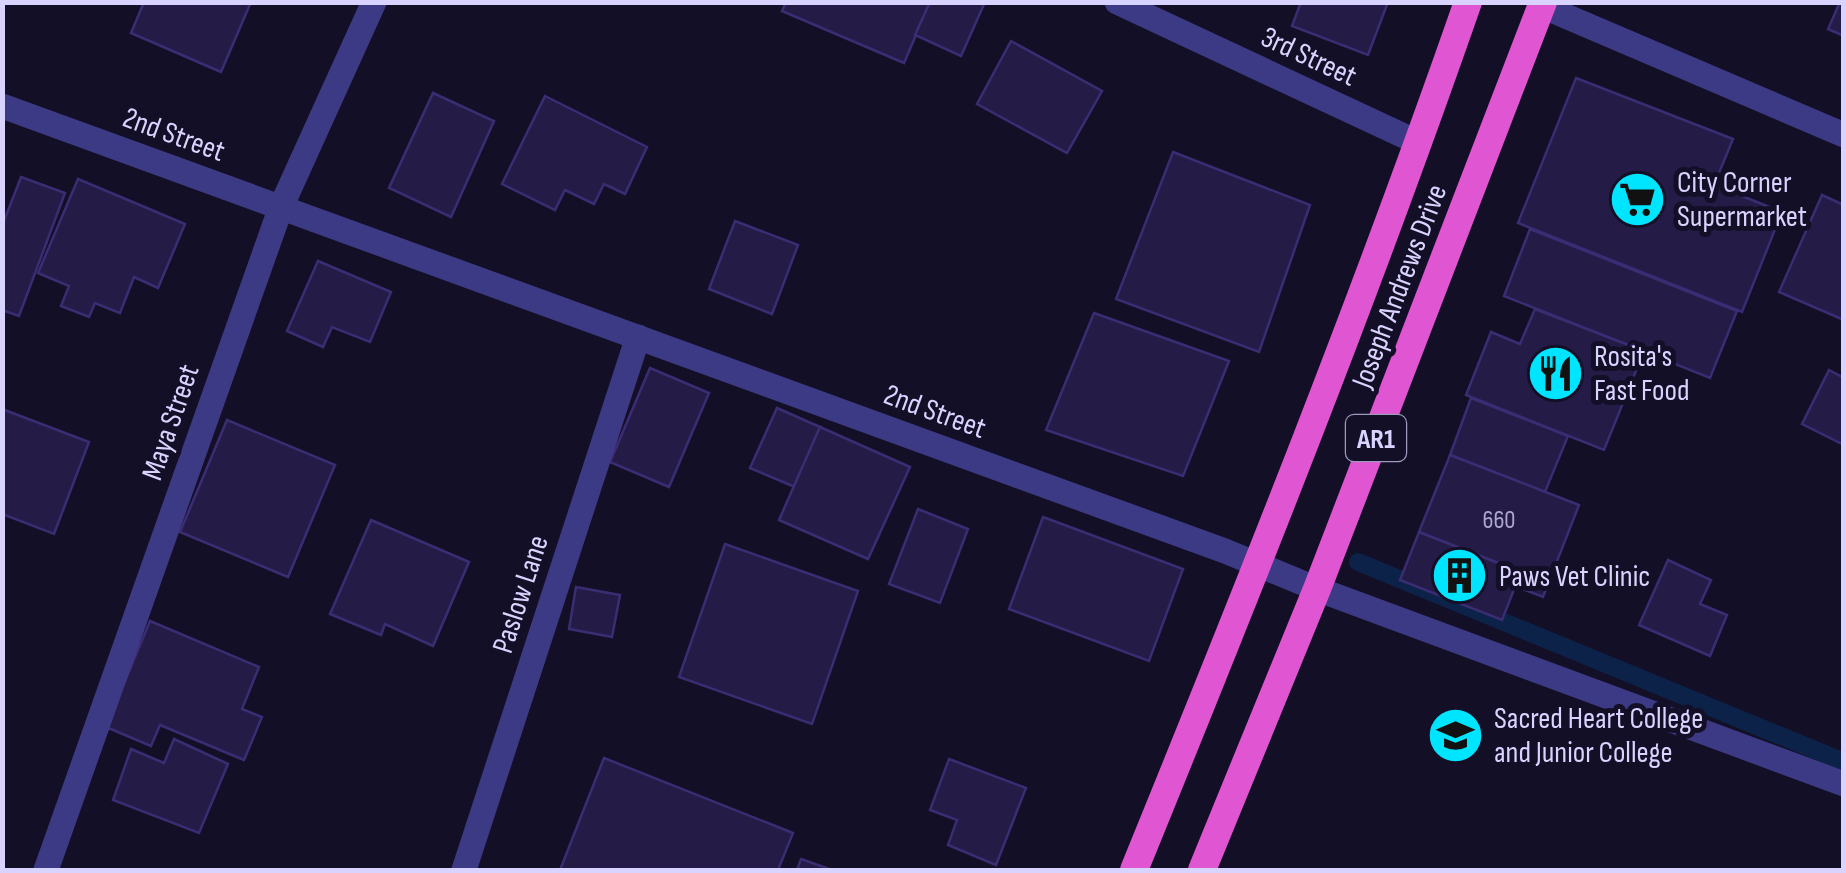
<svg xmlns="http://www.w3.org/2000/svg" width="1846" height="873" font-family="'Sofia Sans Condensed',sans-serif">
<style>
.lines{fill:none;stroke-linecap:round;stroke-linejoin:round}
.stream{stroke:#0c2248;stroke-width:18}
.building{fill:#241b47;stroke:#3b2d73;stroke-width:2.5}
.minor{stroke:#3d3a85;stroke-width:25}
.tertiary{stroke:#3d3a85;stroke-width:25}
.trunk{stroke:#e055d1;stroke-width:28}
.labels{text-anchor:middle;stroke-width:10;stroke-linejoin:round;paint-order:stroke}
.number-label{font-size:25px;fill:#aca6d1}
.shield{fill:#130f26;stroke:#9e99be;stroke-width:2.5}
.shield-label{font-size:28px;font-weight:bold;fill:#d9d4ff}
.street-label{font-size:30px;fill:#d9d4ff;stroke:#130f26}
.poi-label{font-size:30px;fill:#d9d4ff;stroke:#130f26;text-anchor:start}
</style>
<rect width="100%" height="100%" fill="#130f26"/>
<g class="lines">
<polyline class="stream" points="1358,562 1844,762"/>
</g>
<g class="building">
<polygon points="144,2 251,2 221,72 131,33"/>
<polygon points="786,2 930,2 904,63 782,11"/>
<polygon points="930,2 985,2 961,56 915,35"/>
<polygon points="1301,2 1388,2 1368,55 1292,26"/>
<polygon points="1840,2 1844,2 1844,36 1828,29"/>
<polygon points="1011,41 1102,91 1067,153 977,104"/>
<polygon points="1576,78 1733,139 1714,185 1782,212 1742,312 1518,223"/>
<polygon points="433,93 494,121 451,217 389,188"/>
<polygon points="545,96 647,147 625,194 604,184 594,204 565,190 555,210 502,184"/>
<polygon points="1173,152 1310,205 1259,352 1116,299"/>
<polygon points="21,177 65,193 19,316 2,310 2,226"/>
<polygon points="78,179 185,224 158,288 134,277 120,313 95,303 89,317 61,306 69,286 38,273"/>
<polygon points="1822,195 1844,205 1844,320 1779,292"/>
<polygon points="735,221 798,245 772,314 709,289"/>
<polygon points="1530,229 1737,311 1710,378 1504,296"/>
<polygon points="318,261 391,292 370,342 332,327 323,347 287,331"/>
<polygon points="1535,309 1644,351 1604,450 1466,395 1491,332 1520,344"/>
<polygon points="1094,313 1229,361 1183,476 1046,430"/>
<polygon points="650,368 709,393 669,487 610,462"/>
<polygon points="1829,370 1844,378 1844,445 1802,424"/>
<polygon points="1471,398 1568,436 1545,492 1450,455"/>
<polygon points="777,408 820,427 795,487 750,468"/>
<polygon points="2,409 89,442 54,534 2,514"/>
<polygon points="227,420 335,465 288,577 180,532"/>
<polygon points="820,427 910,467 868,559 779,520"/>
<polygon points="1450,455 1579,505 1543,597 1515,586 1521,572 1419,532"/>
<polygon points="918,509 968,529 940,603 889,584"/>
<polygon points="1043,517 1183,569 1149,661 1009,609"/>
<polygon points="371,520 469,562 433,646 385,624 381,635 330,614"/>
<polygon points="1419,532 1521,572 1502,620 1400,580"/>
<polygon points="725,544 858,591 812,724 679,677"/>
<polygon points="1668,560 1711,580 1700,604 1727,615 1710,656 1639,625"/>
<polygon points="576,587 620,595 612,637 569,629"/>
<polygon points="150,621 259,667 242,709 262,717 244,760 160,725 151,746 106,727"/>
<polygon points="174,739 228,764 199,833 113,800 131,749 164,763"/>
<polygon points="604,758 793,833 778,870 560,870"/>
<polygon points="949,759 1026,788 996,865 948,845 957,820 930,810"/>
<polygon points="801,859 832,870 797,870"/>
</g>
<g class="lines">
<g class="minor">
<polyline points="1117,2 1419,143"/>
<polyline points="2,106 1225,551 1317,589 1844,784"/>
<polyline points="46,870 281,207 374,2"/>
<polyline points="464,870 638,337"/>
</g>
<polyline class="tertiary" points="1542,6 1844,135"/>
<g class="trunk">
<path d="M1134,870c117,-287 232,-575 334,-868"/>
<polyline points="1202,870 1317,589 1543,2"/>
</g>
</g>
<defs>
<symbol id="supermarket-disc" viewBox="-11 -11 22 22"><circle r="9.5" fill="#00e5ff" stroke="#130f26"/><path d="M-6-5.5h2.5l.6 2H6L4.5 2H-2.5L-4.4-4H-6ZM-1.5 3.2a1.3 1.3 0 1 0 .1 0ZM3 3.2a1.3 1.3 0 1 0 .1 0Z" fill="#111"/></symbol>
<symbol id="restaurant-disc" viewBox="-11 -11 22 22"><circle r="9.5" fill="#00e5ff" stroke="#130f26"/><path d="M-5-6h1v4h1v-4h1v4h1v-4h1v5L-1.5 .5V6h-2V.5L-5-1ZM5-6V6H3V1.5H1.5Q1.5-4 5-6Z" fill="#111"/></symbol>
<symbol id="building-disc" viewBox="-11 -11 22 22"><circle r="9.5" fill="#00e5ff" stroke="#130f26"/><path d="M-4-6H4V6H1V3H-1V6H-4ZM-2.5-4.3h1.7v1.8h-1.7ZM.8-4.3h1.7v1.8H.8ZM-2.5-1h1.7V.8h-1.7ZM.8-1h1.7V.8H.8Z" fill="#111"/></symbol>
<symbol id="university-disc" viewBox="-11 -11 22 22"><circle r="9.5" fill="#00e5ff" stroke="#130f26"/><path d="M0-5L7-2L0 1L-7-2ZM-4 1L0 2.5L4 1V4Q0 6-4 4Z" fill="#111"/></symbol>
</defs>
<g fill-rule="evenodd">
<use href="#supermarket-disc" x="1606" y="168" width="63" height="63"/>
<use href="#restaurant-disc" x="1524" y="342" width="63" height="63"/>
<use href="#building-disc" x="1428" y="544" width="63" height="63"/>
<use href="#university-disc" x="1424" y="704" width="63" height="63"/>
</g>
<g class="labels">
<g class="number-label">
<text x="1499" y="528">660</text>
</g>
<rect class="shield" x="1346" y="415" width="60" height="46" rx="8"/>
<g class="shield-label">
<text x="1376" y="448">AR1</text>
</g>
<g class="street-label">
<text transform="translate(1309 56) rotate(25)" y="10">3rd Street</text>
<text transform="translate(174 134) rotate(20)" y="10">2nd Street</text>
<text transform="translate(1399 286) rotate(-69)" y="10">Joseph Andrews Drive</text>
<text transform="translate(935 411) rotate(20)" y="10">2nd Street</text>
<text transform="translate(170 422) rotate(-71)" y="10">Maya Street</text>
<text transform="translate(520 594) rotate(-72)" y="10">Paslow Lane</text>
</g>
<g class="poi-label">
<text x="1677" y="192">City Corner<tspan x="1677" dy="34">Supermarket</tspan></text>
<text x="1594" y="366">Rosita's<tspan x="1594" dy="34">Fast Food</tspan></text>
<text x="1499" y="586">Paws Vet Clinic</text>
<text x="1494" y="728">Sacred Heart College<tspan x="1494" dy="34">and Junior College</tspan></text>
</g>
</g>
<rect width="1846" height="873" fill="none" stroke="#d9d4ff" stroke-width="10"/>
</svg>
